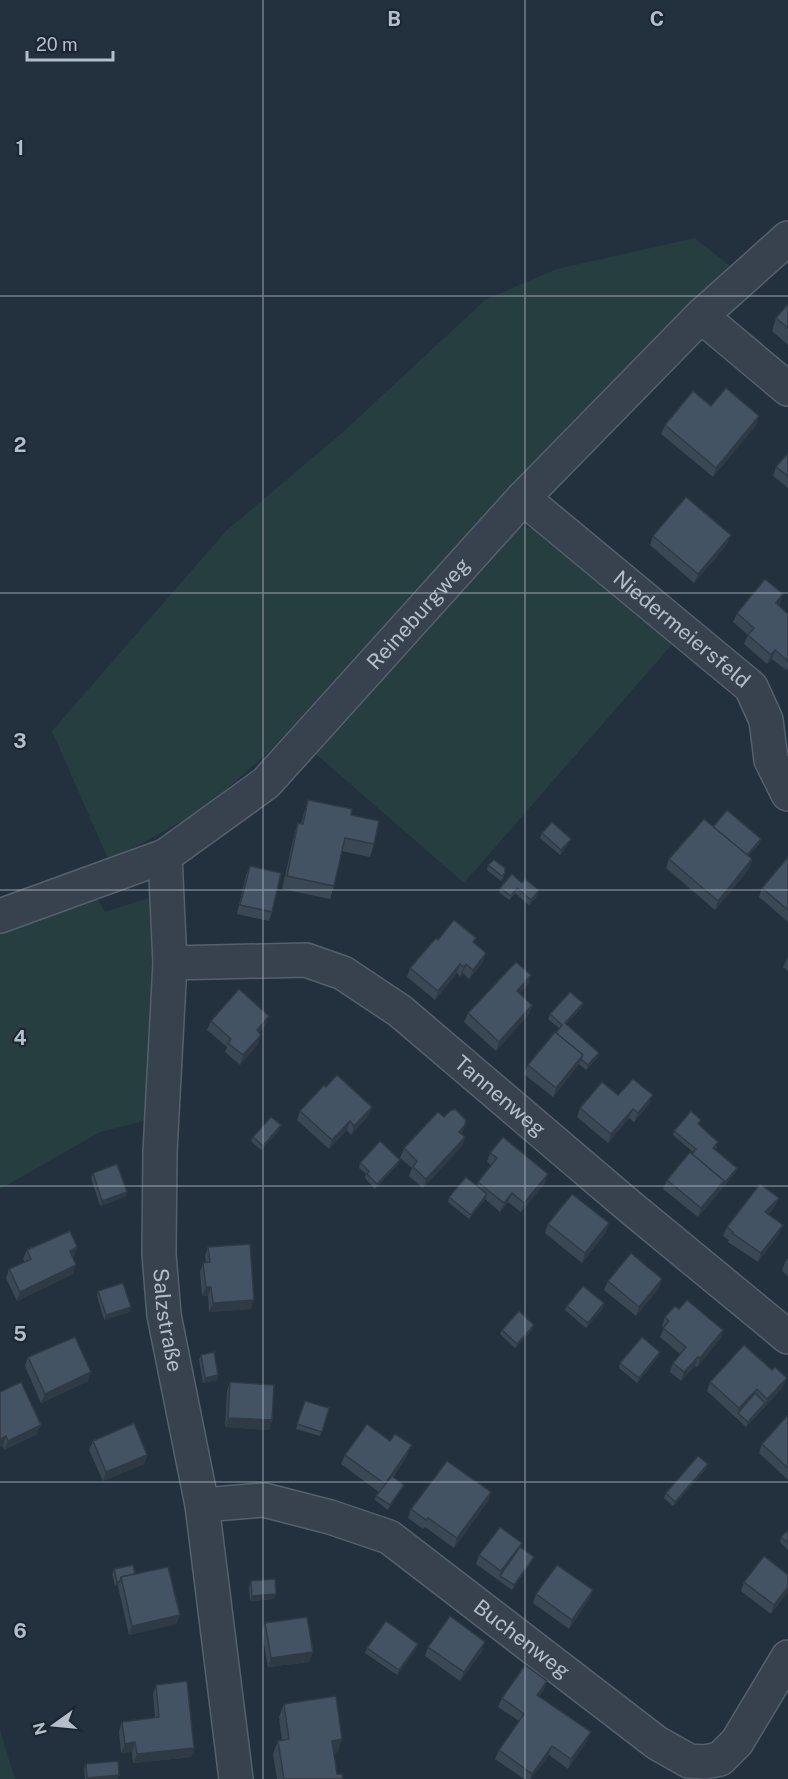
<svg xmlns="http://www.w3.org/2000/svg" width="788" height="1779" font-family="'Public Sans',sans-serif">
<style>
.green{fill:#263e40}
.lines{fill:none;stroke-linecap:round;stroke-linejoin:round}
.minor-casing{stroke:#56606d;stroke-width:36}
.minor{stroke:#38424f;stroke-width:33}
.wall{fill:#3a4755}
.shaded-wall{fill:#303a45}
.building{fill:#445363;stroke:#303a45;stroke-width:1.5}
.grid{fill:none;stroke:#b4bdca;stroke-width:1.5;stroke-opacity:0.55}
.labels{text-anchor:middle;stroke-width:4.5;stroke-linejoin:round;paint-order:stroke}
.street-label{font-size:21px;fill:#b4bdca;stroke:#1d2734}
.grid-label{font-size:20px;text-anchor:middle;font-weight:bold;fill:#b4bdca;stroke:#1d2734;stroke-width:4.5;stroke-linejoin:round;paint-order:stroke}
</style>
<rect width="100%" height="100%" fill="#23313f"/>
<g class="green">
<polygon points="695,238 732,268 505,493 269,752 201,811 109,861 52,731 226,531 342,433 485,300 557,269"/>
<polygon points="515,527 540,528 675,641 464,883 309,748"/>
<polygon points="95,895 105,912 151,897 157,962 144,1121 100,1132 0,1189 0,930"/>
<polygon points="0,1730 15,1779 0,1779"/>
</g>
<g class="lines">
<defs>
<g id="minor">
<polyline points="701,316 788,389"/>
<path id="s1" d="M523,498l228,189 15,33 5,40 17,34"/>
<path id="s2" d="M165,856l5,107 -10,189 -1,102 5,61 38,190 34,274"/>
<path id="s3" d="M0,916l165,-60 101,-73 257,-285 178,-182 87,-78"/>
<path id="s4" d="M170,963l136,-3 37,13 57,38 229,195 159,131"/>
<path id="s5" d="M202,1505l62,-5 66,17 59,20 268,206 32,18 16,1 15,-3 17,-17 51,-85"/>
</g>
</defs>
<use href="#minor" class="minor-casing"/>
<use href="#minor" class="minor"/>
</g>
<g class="wall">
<polygon points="788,304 788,345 772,331 776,318"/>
<polygon points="711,406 756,425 713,477 661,434 665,425"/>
<polygon points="788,453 788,488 773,476 776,467"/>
<polygon points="653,536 727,544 694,583 650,545"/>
<polygon points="780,604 778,605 788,614 788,668 786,670 772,659 767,664 744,644 748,635 733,622 737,613"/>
<polygon points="308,800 351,815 374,844 370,857 342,851 334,886 330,899 282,889 294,836 298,823 301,824 304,813"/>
<polygon points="713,827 761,839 759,844 748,856 752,859 749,869 715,910 666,868 669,859"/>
<polygon points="542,833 569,843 560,855 540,838"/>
<polygon points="788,857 788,922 759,897 762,888"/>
<polygon points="488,865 505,873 503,878 501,881 487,870"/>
<polygon points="250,866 272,912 269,921 237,914 246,875"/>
<polygon points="512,874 538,895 529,905 515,893 509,900 499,892 500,888"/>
<polygon points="438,940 474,943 483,962 469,979 463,973 460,977 457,973 435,1000 407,977 410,968"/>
<polygon points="788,957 788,971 783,967"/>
<polygon points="531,975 528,984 519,993 532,1005 529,1014 496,1051 464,1022 468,1013"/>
<polygon points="581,1008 566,1024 599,1053 597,1058 586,1070 579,1064 553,1097 524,1074 528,1065 559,1028 548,1019 550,1014"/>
<polygon points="211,1021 266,1025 259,1033 258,1044 240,1065 225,1052 227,1047 207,1030"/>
<polygon points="326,1087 372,1107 368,1116 351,1135 347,1130 329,1149 297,1120 300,1111"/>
<polygon points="618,1095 649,1104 634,1122 629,1118 608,1143 577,1117 580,1108"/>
<polygon points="444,1117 465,1137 462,1146 423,1188 409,1176 412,1168 400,1158 404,1148"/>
<polygon points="699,1125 717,1147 714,1149 737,1168 735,1173 698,1217 663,1189 667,1180 693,1152 673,1135 674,1131"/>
<polygon points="279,1130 261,1150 251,1141 253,1137"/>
<polygon points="490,1153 545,1183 521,1212 508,1202 500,1212 485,1199 469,1219 448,1202 449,1197 477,1186 478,1182 491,1165 487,1162"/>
<polygon points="400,1160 398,1164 375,1189 365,1178 366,1174 359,1168 360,1163"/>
<polygon points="93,1173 125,1197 100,1206 91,1178"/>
<polygon points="775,1207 768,1215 779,1234 758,1262 728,1242 729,1240 723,1236 727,1227"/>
<polygon points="548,1224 606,1232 582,1263 545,1233"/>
<polygon points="208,1247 251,1309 209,1312 208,1296 202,1296 200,1272 203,1263 206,1263 205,1256"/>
<polygon points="27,1250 74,1256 73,1257 73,1274 17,1301 6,1278 9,1269 25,1262 23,1259"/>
<polygon points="788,1258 788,1276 782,1271 785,1262"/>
<polygon points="608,1281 659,1288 636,1316 604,1290"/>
<polygon points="98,1291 131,1307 129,1312 104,1320 97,1296"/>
<polygon points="567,1306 603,1308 586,1328 565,1310"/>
<polygon points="679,1309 723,1330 720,1339 697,1367 695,1366 681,1381 670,1372 673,1363 680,1354 660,1337 664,1328 662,1326 665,1317"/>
<polygon points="502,1330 532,1330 515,1348 500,1334"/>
<polygon points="660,1352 658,1357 637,1383 619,1368 620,1363"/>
<polygon points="201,1355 218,1375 217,1380 203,1383 199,1360"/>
<polygon points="28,1357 88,1381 41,1403 25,1366"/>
<polygon points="230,1382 272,1420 269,1430 225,1427 227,1391"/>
<polygon points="710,1382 783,1387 746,1427 707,1391"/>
<polygon points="0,1392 37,1434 4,1450 3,1446"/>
<polygon points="305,1401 329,1408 320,1436 296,1429"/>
<polygon points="788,1416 788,1480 759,1453 762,1444"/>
<polygon points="93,1441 147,1455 144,1464 103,1481 89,1450"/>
<polygon points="408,1454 393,1477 402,1489 388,1510 375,1500 376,1496 379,1492 341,1464 345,1455"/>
<polygon points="708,1464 706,1469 673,1506 664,1498 666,1493"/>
<polygon points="491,1492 488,1501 454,1548 425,1527 423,1529 408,1518 411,1509"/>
<polygon points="788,1530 788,1550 780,1542 781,1537"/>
<polygon points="522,1543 520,1547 532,1561 512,1590 476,1564 479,1555"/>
<polygon points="114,1569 135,1574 180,1615 176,1624 129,1635 118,1586 115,1586 112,1574"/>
<polygon points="788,1575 771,1614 741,1591 744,1582"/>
<polygon points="251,1581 274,1599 250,1601 249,1586"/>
<polygon points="536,1594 589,1599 569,1629 533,1603"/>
<polygon points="265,1623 309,1662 268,1667 262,1632"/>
<polygon points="428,1647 482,1651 460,1681 425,1656"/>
<polygon points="367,1648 416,1649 397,1675 365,1653"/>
<polygon points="156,1685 194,1748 191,1757 133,1763 132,1752 121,1753 119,1731 122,1722 155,1718 153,1694"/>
<polygon points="544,1690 539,1696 587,1741 568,1769 549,1755 531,1779 524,1779 495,1759 499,1750 519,1721 498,1707 502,1698"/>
<polygon points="284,1704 338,1752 334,1753 337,1774 343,1779 277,1779 273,1754 278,1741 282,1741 279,1717"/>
<polygon points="86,1764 118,1779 85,1779 84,1769"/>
</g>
<g class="shaded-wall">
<polygon points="759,416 756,425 713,477 716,468"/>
<polygon points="731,535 727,544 694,583 698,574"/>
<polygon points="783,594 780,604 772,612 776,603"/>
<polygon points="775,650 772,659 767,664 771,655"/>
<polygon points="571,839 569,843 560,855 561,850"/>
<polygon points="761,839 759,844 743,863 744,858"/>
<polygon points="752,859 749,869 715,910 718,901"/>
<polygon points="539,890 538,895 529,905 531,900"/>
<polygon points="486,953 483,962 469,979 473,970"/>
<polygon points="460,964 457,973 435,1000 438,991"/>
<polygon points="466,964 463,973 460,977 464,967"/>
<polygon points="531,975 528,984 513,1000 517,991"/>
<polygon points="583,1003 581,1008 563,1027 565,1023"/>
<polygon points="532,1005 529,1014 496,1051 499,1042"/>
<polygon points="269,1016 266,1025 253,1039 257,1030"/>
<polygon points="261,1035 258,1044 240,1065 243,1055"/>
<polygon points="599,1053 597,1058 586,1070 588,1065"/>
<polygon points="583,1055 579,1064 553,1097 556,1088"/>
<polygon points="653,1095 649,1104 634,1122 638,1113"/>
<polygon points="372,1107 368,1116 351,1135 354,1126"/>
<polygon points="633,1109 629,1118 608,1143 611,1134"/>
<polygon points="350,1121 347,1130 329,1149 332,1140"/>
<polygon points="281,1125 279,1130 261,1150 263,1146"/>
<polygon points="465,1125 462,1134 459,1132"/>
<polygon points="465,1137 462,1146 423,1188 426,1179"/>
<polygon points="400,1160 398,1164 375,1189 377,1184"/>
<polygon points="737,1168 735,1173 698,1217 701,1208 724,1181"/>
<polygon points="548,1174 545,1183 521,1212 524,1203"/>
<polygon points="127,1192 125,1197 100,1206 102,1201"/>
<polygon points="512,1193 508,1202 500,1212 504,1203"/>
<polygon points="487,1194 486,1199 469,1219 471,1215"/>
<polygon points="779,1198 775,1207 762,1221 765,1212"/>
<polygon points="609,1223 606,1232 582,1263 585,1253"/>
<polygon points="783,1225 779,1234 758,1262 761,1253"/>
<polygon points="77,1247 74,1256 66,1260 70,1251"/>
<polygon points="76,1265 73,1274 17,1301 20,1292"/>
<polygon points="662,1279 659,1288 636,1316 639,1307"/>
<polygon points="206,1287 211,1287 208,1296 202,1296"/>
<polygon points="254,1300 251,1309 209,1312 213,1303"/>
<polygon points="604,1303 603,1308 586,1328 588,1323"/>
<polygon points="131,1307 129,1312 104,1320 106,1315"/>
<polygon points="534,1325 532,1330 515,1348 517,1344"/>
<polygon points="723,1330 720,1339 697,1367 700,1358"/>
<polygon points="660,1352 658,1357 637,1383 639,1378"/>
<polygon points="698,1357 695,1366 681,1381 684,1372"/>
<polygon points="91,1372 88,1381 41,1403 45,1394"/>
<polygon points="218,1375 217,1380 203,1383 205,1378"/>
<polygon points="787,1378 783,1387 764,1408 767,1399"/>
<polygon points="757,1389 753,1398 738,1413 739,1408"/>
<polygon points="765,1403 763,1408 746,1427 748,1422"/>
<polygon points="228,1418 272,1420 269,1430 225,1427"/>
<polygon points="41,1425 37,1434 4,1450 8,1441"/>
<polygon points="6,1436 3,1446 0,1447 0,1439"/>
<polygon points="412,1445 408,1454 381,1493 385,1484"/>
<polygon points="147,1455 144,1464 103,1481 106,1472"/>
<polygon points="708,1464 706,1469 673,1506 675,1502"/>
<polygon points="404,1485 402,1489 388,1510 390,1505"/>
<polygon points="491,1492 488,1501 454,1548 457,1538"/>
<polygon points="522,1543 518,1552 500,1576 501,1571"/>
<polygon points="534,1557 532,1561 512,1590 514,1585"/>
<polygon points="120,1581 118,1586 115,1586 117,1582"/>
<polygon points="788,1587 788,1592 771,1614 774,1605"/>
<polygon points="593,1590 589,1599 569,1629 572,1620"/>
<polygon points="276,1594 274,1599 250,1601 252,1596"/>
<polygon points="180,1615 176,1624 129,1635 132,1626"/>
<polygon points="485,1642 482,1651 460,1681 464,1672"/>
<polygon points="418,1644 416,1649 397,1675 399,1670"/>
<polygon points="313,1652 309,1662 268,1667 271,1658"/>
<polygon points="547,1681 544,1690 534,1704 537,1695"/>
<polygon points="591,1732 587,1741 568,1769 571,1759"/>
<polygon points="342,1739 338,1752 327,1754 332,1741"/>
<polygon points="135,1742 132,1752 121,1753 125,1744"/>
<polygon points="552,1746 549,1755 531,1779 530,1779 532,1774"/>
<polygon points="194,1748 191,1757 133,1763 137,1754"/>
<polygon points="119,1775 118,1779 87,1779 87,1778"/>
</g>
<g class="building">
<polygon points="788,304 788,328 776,318"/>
<polygon points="726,388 759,416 716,468 665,425 693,391 711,406"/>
<polygon points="788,453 788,476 776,467"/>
<polygon points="686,497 731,535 698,574 653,536"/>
<polygon points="765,579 783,594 776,603 788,614 788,661 775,650 771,655 748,635 754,628 737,613"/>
<polygon points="308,800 352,809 351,815 379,821 374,844 345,838 334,886 287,876 298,823 303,824"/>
<polygon points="727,810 761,839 747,855 713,827"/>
<polygon points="704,819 752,859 718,901 669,859"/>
<polygon points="552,822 571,839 561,850 542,833"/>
<polygon points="788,857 788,910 762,888"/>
<polygon points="494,860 505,868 505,873 502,876 488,865"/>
<polygon points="250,866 281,873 272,912 240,905"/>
<polygon points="512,874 522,883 525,879 539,890 531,900 517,888 511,896 500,888"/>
<polygon points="454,920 476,938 473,942 486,953 473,970 466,964 464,967 460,964 438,991 410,968 436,938 438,940"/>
<polygon points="516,962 531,975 517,991 532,1005 499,1042 468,1013"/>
<polygon points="239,989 269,1016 257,1030 261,1035 243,1055 228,1043 231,1039 211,1021"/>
<polygon points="570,992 583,1003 565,1023 599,1053 588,1065 581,1059 583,1055 556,1033 562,1025 550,1014"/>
<polygon points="555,1032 583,1055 556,1088 528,1065"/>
<polygon points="337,1075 372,1107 354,1126 350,1121 332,1140 300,1111 324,1085 326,1087"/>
<polygon points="633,1079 653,1095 638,1113 633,1109 611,1134 580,1108 602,1082 618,1095"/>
<polygon points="455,1109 466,1120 465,1125 459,1132 465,1137 426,1179 413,1167 417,1161 404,1148 438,1112 444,1117 450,1111"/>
<polygon points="691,1111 701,1120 698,1124 718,1142 713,1148 737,1168 723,1185 724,1181 692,1154 696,1149 674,1131"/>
<polygon points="271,1117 281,1125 263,1146 253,1137"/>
<polygon points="503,1137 548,1174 524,1203 512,1193 504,1203 478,1182 497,1158 490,1153"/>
<polygon points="380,1141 400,1160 377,1184 367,1174 369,1171 360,1163"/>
<polygon points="690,1152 724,1181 701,1208 667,1180"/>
<polygon points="117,1164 127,1192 102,1201 93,1173"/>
<polygon points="466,1177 487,1194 471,1215 449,1197"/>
<polygon points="760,1184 779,1198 765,1212 783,1225 761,1253 732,1233 733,1232 727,1227"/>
<polygon points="572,1194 609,1223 585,1253 548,1224"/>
<polygon points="70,1231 77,1247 70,1251 76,1265 20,1292 9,1269 31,1259 27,1250"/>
<polygon points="250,1244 254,1300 213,1303 211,1287 206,1287 203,1263 210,1262 208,1247"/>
<polygon points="631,1253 662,1279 639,1307 608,1281"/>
<polygon points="123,1283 131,1307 106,1315 98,1291"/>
<polygon points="583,1286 604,1303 588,1323 567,1306"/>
<polygon points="687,1300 723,1330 700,1358 698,1357 684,1372 673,1363 686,1347 663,1328 669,1321 665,1317 675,1306 679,1309"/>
<polygon points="519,1311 534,1325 517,1344 502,1330"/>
<polygon points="75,1337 91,1372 45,1394 28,1357"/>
<polygon points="642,1337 660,1352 639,1378 620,1363"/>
<polygon points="744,1345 772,1370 775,1367 787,1378 767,1399 757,1389 739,1408 710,1382"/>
<polygon points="214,1352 218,1375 205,1378 201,1355"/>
<polygon points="21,1382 41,1425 8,1441 6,1436 0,1439 0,1392"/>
<polygon points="230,1382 274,1385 272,1420 228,1418"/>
<polygon points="755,1393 765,1403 748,1422 738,1413"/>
<polygon points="305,1401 329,1408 322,1432 297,1424"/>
<polygon points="787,1416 788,1416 788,1468 762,1444"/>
<polygon points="134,1423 147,1455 106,1472 93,1441"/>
<polygon points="367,1424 390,1441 395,1434 412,1445 385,1484 345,1455"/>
<polygon points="698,1456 708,1464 675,1502 666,1493"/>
<polygon points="447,1461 491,1492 457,1538 428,1518 426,1520 411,1509"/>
<polygon points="392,1476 404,1485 390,1505 376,1496"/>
<polygon points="500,1527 522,1543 501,1571 479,1555"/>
<polygon points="788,1530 788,1543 781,1537"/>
<polygon points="520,1547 534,1557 514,1585 500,1576"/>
<polygon points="764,1556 788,1575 788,1587 774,1605 744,1582"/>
<polygon points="133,1565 135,1574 121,1577 120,1581 117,1582 114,1569"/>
<polygon points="557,1565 593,1590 572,1620 536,1594"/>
<polygon points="168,1567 180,1615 132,1626 121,1577"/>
<polygon points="275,1579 276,1594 252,1596 251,1581"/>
<polygon points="450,1616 485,1642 464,1672 428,1647"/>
<polygon points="307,1617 313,1652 271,1658 265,1623"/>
<polygon points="386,1621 418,1644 399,1670 367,1648"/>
<polygon points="525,1665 547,1681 537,1695 591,1732 571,1759 552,1746 532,1774 499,1750 524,1714 502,1698"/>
<polygon points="187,1681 194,1748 137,1754 135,1742 125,1744 122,1722 159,1717 156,1685"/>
<polygon points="336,1696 342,1739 332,1741 337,1774 342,1774 343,1779 284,1779 278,1741 289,1739 284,1704"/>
<polygon points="118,1761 119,1775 87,1778 86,1764"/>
</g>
<path class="grid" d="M263,0v1779M525,0v1779M0,296h788M0,593h788M0,890h788M0,1186h788M0,1482h788"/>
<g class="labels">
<g class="street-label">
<text dy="7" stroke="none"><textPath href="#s3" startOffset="528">Reineburgweg</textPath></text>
<text dy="7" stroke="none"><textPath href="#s1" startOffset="206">Niedermeiersfeld</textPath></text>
<text dy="7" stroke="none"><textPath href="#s4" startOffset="375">Tannenweg</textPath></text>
<text dy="7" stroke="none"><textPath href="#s2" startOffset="465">Salzstraße</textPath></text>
<text dy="7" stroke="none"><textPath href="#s5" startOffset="360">Buchenweg</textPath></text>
</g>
</g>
<g class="grid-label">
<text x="394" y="26">B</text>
<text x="657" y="26">C</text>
<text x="20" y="155">1</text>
<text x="20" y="452">2</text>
<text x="20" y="748">3</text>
<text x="20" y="1045">4</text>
<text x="20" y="1341">5</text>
<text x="20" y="1638">6</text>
</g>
<g transform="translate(54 1725) rotate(255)" stroke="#1d2734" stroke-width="4.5" paint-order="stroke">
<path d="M0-4.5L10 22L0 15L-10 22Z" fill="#b4bdca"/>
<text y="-9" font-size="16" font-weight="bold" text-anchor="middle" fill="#b4bdca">N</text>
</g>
<path d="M27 51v9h86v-9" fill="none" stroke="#b4bdca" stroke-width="3"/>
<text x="36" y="51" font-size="18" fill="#b4bdca" stroke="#1d2734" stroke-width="4.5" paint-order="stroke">20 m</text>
</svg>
